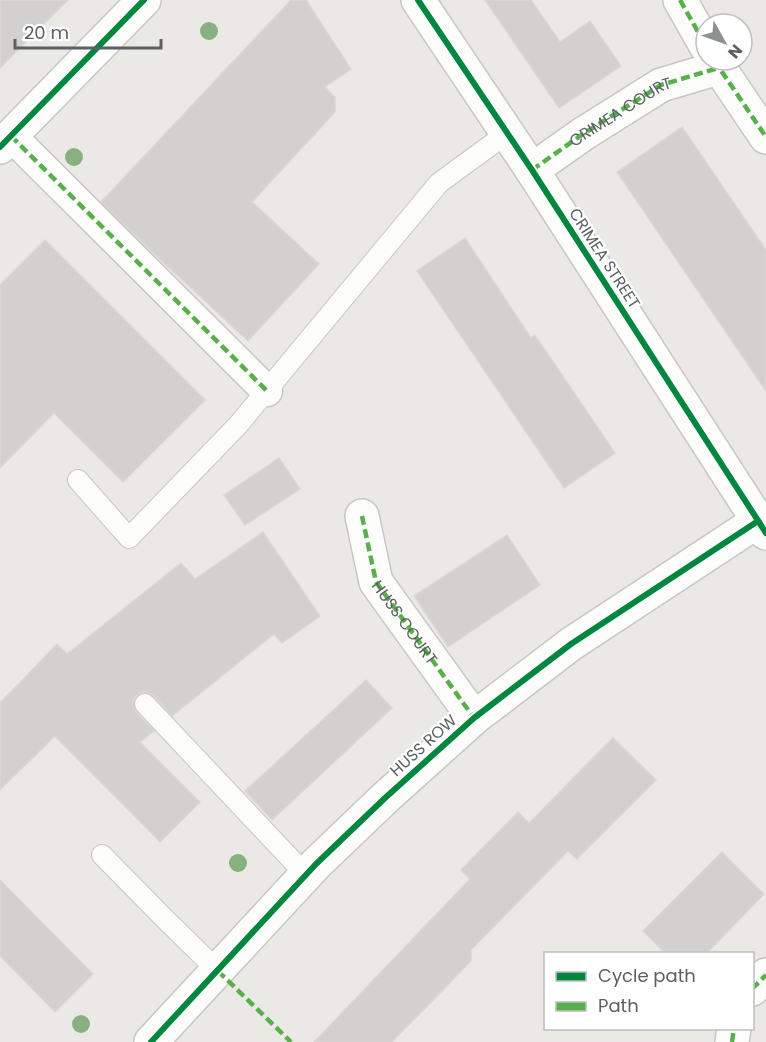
<svg xmlns="http://www.w3.org/2000/svg" width="766" height="1042" font-family="Poppins,sans-serif">
<style>
.building{fill:#d3d1cf;stroke:#dad8d4;stroke-width:1.5}
.lines{fill:none;stroke-linecap:round;stroke-linejoin:round}
.service-casing{stroke:#c7c7c6;stroke-width:22}
.pedestrian-casing{stroke:#c7c7c6;stroke-width:33}
.minor-casing{stroke:#c7c7c6;stroke-width:36}
.secondary-casing{stroke:#c7c8c8;stroke-width:36}
.service{stroke:#fcfcfb;stroke-width:20}
.pedestrian{stroke:#fcfcfb;stroke-width:30}
.minor{stroke:#fcfcfb;stroke-width:33}
.secondary{stroke:#fcfcfb;stroke-width:33}
.quiet{stroke:#58b04a;stroke-width:4.5;stroke-dasharray:9 4.5;stroke-linecap:butt}
.cycleway-casing{stroke:#fff;stroke-width:10}
.cycleway{stroke:#00873e;stroke-width:6}
.tree{fill:#89b080}
.labels{text-anchor:middle;stroke-width:4.5;stroke-linejoin:round;paint-order:stroke}
.street-label{font-size:16px;fill:#5b6064;stroke:#fff}
</style>
<rect width="100%" height="100%" fill="#ebe9e5"/>
<g class="building">
<polygon points="0,0 68,0 0,68"/>
<polygon points="291,0 306,0 351,69 325,87 335,97 335,112 252,202 319,264 248,341 147,247 101,202"/>
<polygon points="485,0 531,0 560,42 590,21 621,66 559,108"/>
<polygon points="682,127 766,250 766,391 617,172"/>
<polygon points="465,238 531,338 535,335 615,453 564,488 417,271"/>
<polygon points="45,240 205,400 123,482 54,413 0,468 0,285"/>
<polygon points="279,458 300,489 245,525 224,495"/>
<polygon points="263,532 320,616 282,643 274,634 172,716 154,696 149,693 143,692 136,696 133,701 134,707 136,712 154,731 140,742 200,802 160,842 55,736 0,790 0,703 57,644 67,654 181,563 195,579"/>
<polygon points="507,535 540,585 448,647 414,596"/>
<polygon points="366,680 392,708 272,820 245,791"/>
<polygon points="613,738 656,780 577,859 568,851 471,950 471,961 392,1042 314,1042 470,879 461,870 518,812 529,823"/>
<polygon points="722,852 764,894 706,954 666,954 643,931"/>
<polygon points="0,880 93,974 55,1012 0,956"/>
</g>
<g class="lines">
<defs>
<g id="service">
<polyline points="78,480 129,538 238,425 439,183 506,134"/>
<polyline points="145,704 306,875"/>
<polyline points="102,855 163,917 218,971"/>
</g>
<polyline id="pedestrian" points="11,136 267,391"/>
<g id="minor">
<polyline points="418,0 532,170 766,533"/>
<polyline points="680,0 706,46"/>
<polyline points="714,60 766,137"/>
<polyline points="532,170 583,134 661,85 718,68"/>
<path id="s1" d="M362,516l14,66 98,136"/>
<polyline points="752,989 766,975"/>
<polyline points="151,1042 316,864 385,798 474,718 571,644 758,521"/>
<polyline points="732,1042 734,1028"/>
</g>
<polyline id="secondary" points="0,147 144,0"/>
</defs>
<use href="#service" class="service-casing"/>
<use href="#pedestrian" class="pedestrian-casing"/>
<use href="#minor" class="minor-casing"/>
<use href="#secondary" class="secondary-casing"/>
<use href="#service" class="service"/>
<use href="#pedestrian" class="pedestrian"/>
<use href="#minor" class="minor"/>
<use href="#secondary" class="secondary"/>
<g class="quiet">
<polyline points="680,0 706,46"/>
<polyline points="714,60 766,137"/>
<polyline points="11,136 267,391"/>
<path id="s2" d="M532,170l51,-36 78,-49 57,-17"/>
<polyline points="362,516 376,582 474,718"/>
<polyline points="218,971 291,1042"/>
<polyline points="752,989 766,975"/>
<polyline points="732,1042 734,1028"/>
</g>
<defs>
<g id="cycleway">
<polyline points="418,0 532,170 766,533"/>
<polyline points="0,147 144,0"/>
<polyline points="151,1042 316,864 385,798 474,718 571,644 758,521"/>
</g>
</defs>
<use href="#cycleway" class="cycleway-casing"/>
<use href="#cycleway" class="cycleway"/>
</g>
<g class="tree">
<circle cx="209" cy="31" r="9"/>
<circle cx="74" cy="157" r="9"/>
<circle cx="238" cy="863" r="9"/>
<circle cx="81" cy="1024" r="9"/>
</g>
<g class="labels">
<g class="street-label">
<text dy="6" stroke="none"><textPath href="#s2" startOffset="106">CRIMEA COURT</textPath></text>
<text transform="translate(605 258) rotate(57)" y="6">CRIMEA STREET</text>
<text dy="6" stroke="none"><textPath href="#s1" startOffset="117">HUSS COURT</textPath></text>
<text transform="translate(423 745) rotate(-42)" y="6">HUSS ROW</text>
</g>
</g>
<rect x="544" y="952" width="210" height="78" fill="#ffffff" stroke="#bdbfc1" stroke-width="1.5"/>
<rect x="556" y="972" width="30" height="9" fill="#00873e" stroke="#bdbfc1" stroke-width="1.5"/>
<text x="598" y="982" font-size="18" fill="#5b6064">Cycle path</text>
<rect x="556" y="1002" width="30" height="9" fill="#58b04a" stroke="#bdbfc1" stroke-width="1.5"/>
<text x="598" y="1012" font-size="18" fill="#5b6064">Path</text>
<g transform="translate(724 42) rotate(130)"><circle r="28" fill="#ffffff" stroke="#bdbfc1" stroke-width="1.5"/>
<path d="M0-4.5L10 22L0 15L-10 22Z" fill="#8d9091"/>
<text y="-9" font-size="16" font-weight="bold" text-anchor="middle" fill="#5b6064">N</text>
</g>
<path d="M15 39v9h146v-9" fill="none" stroke="#5b6064" stroke-width="3"/>
<text x="24" y="39" font-size="18" fill="#5b6064" stroke="#ffffff" stroke-width="4.5" paint-order="stroke">20 m</text>
</svg>
